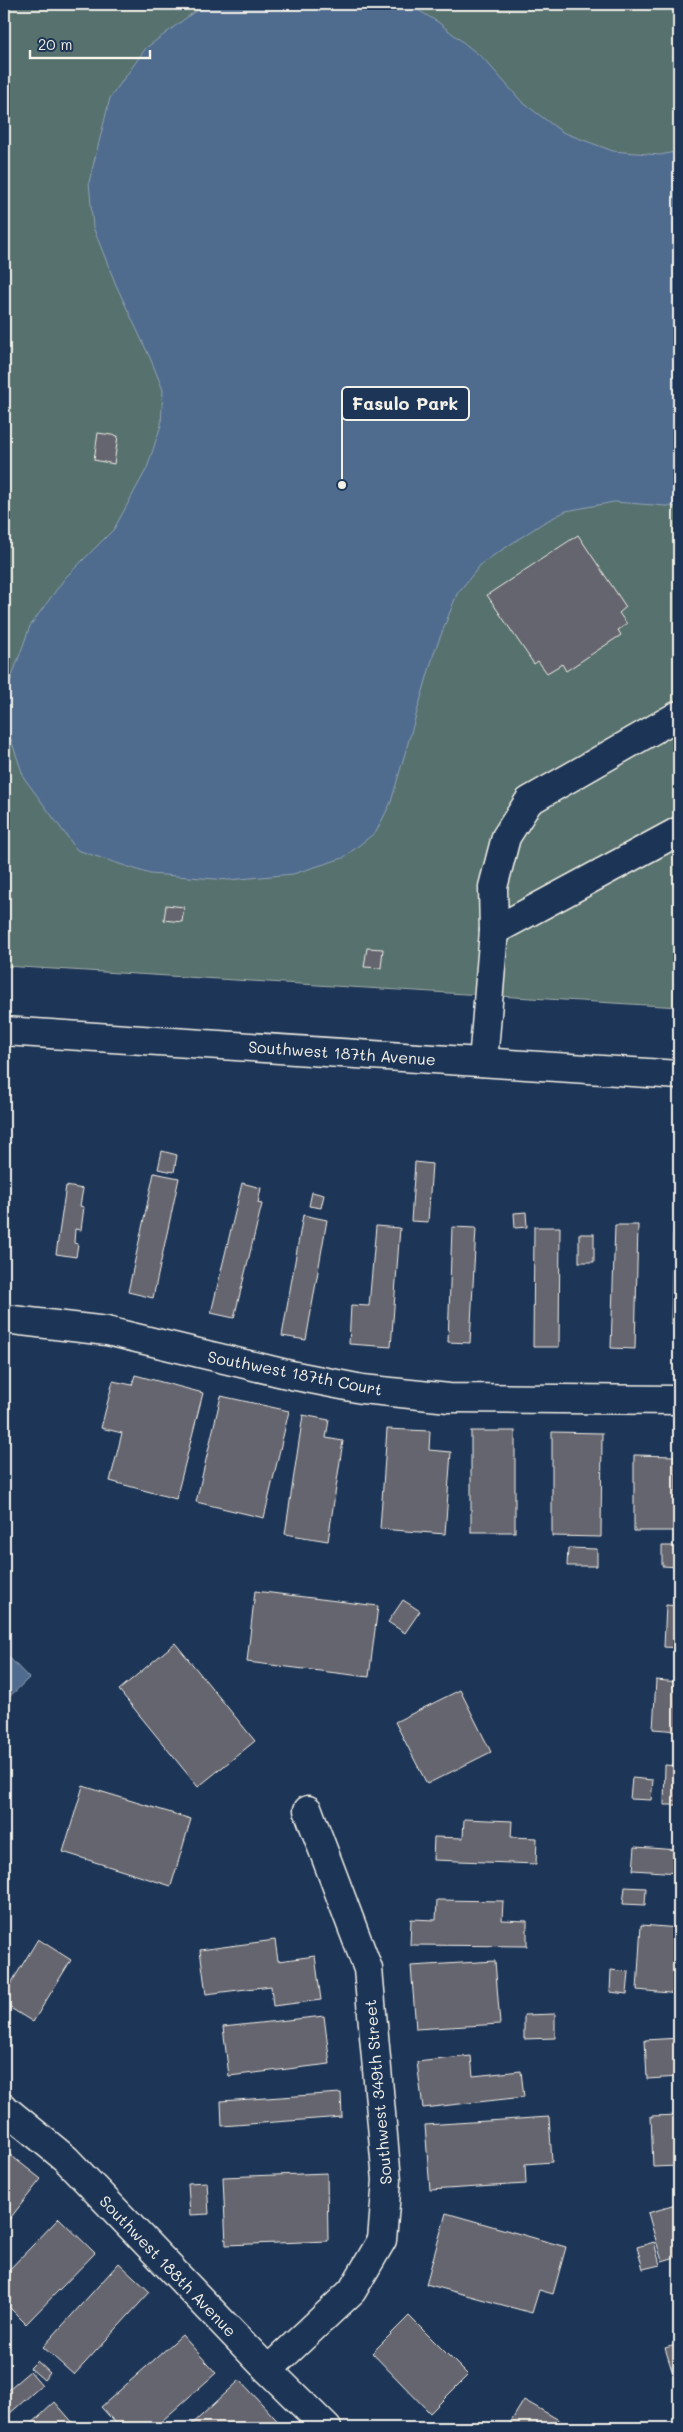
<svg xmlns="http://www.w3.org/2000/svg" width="683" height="2432" font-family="Mali,sans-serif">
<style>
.green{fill:#57716e;stroke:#a6b1ab}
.water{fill:#506c8f;stroke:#92a1b3}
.building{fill:#65656f;stroke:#f4f1e8}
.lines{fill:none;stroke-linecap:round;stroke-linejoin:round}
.minor-casing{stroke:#f4f1e8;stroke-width:31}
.minor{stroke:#1d3557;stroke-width:28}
.labels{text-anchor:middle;stroke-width:4;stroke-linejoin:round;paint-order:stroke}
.street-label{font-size:16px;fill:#f4f1e8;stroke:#1d3557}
.leader{fill:none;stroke:#f4f1e8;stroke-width:2}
.callout-dot{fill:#f4f1e8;stroke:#1d3557;stroke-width:2}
.callout{fill:#1d3557;stroke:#f4f1e8;stroke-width:2}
.callout-label{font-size:18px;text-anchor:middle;font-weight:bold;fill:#f4f1e8}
</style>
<rect width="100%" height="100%" fill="#1d3557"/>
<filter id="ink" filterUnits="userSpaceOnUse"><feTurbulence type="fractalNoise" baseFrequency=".02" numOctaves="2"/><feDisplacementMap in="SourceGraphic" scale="10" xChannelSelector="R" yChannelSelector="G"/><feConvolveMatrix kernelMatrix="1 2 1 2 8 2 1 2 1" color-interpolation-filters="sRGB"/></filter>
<g filter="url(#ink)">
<polygon class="green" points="4,4 679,4 679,1007 4,966"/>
<g class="water">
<polygon points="215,4 408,4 438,22 484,59 522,102 562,132 613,151 660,155 679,151 679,507 614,502 566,511 543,523 482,563 457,594 434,653 391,802 376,832 343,858 293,874 229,880 150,874 77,850 24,778 6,725 6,693 30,626 65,578 114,529 147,468 161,425 163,390 151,360 116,285 93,227 89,182 110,98 146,48 194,12"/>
<polygon points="4,1652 29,1678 4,1702"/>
</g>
<g class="building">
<polygon points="98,433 118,436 114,464 94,460"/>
<polygon points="578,535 626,607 619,613 627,624 618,630 621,635 566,671 562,664 547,673 538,661 534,664 487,595"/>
<polygon points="166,905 184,907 182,922 164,920"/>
<polygon points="367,948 383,949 381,968 364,967"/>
<polygon points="162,1151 177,1155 174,1172 158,1169"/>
<polygon points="415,1162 432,1164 428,1222 411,1221"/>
<polygon points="154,1173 179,1178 153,1298 128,1292"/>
<polygon points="242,1183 261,1188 258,1203 262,1204 234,1318 211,1313"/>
<polygon points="66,1186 83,1189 80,1206 84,1207 81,1230 75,1229 74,1243 78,1244 76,1257 56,1254"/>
<polygon points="312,1192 324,1195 321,1208 309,1206"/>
<polygon points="526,1212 527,1227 515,1228 514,1213"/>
<polygon points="303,1215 327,1220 306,1340 282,1336"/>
<polygon points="615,1225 638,1225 635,1349 611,1348"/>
<polygon points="376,1226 400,1228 391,1347 349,1344 351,1305 369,1306"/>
<polygon points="452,1227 476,1228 470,1343 448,1342"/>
<polygon points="534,1227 560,1227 559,1347 533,1347"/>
<rect x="579" y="1234" width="15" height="28"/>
<polygon points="673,1234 679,1234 679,1324 671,1324"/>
<polygon points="135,1375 203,1393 176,1499 110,1481 122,1433 101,1428 113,1381 132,1385"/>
<polygon points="221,1396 289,1411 264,1518 196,1502"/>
<polygon points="303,1415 329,1420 326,1438 343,1441 328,1541 285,1534"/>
<polygon points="387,1429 430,1431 429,1450 451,1452 445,1534 380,1529"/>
<rect x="471" y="1431" width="44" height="101"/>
<polygon points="552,1432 602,1433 601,1537 552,1536"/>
<polygon points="634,1455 676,1456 676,1531 634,1531"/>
<polygon points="662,1546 679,1546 679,1567 662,1566"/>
<polygon points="568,1548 597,1549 597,1566 567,1566"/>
<polygon points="255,1591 378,1606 369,1677 247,1662"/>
<polygon points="403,1600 420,1611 405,1633 388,1622"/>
<polygon points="666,1605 679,1606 679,1648 664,1647"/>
<polygon points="175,1643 255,1741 198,1787 119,1690"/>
<polygon points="656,1680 679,1682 679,1731 653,1729"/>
<polygon points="460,1690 491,1752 427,1784 395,1722"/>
<polygon points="665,1765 679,1766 679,1805 664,1805"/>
<polygon points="632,1778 653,1780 651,1800 630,1799"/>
<polygon points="83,1786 191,1819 171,1886 63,1852"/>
<polygon points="464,1819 512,1821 511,1837 537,1838 536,1864 433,1860 434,1837 463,1838"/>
<polygon points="635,1847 679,1850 679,1873 633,1870"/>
<polygon points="625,1887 646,1888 645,1905 623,1904"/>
<polygon points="437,1900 503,1901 502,1920 527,1921 527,1946 410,1945 411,1919 436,1920"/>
<polygon points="641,1925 679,1928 679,1994 637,1990"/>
<polygon points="38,1939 71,1960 33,2022 4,2004 4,1995"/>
<polygon points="275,1940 278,1961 315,1956 321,2000 273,2006 271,1986 206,1994 200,1950"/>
<polygon points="495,1961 500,2024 416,2029 411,1966"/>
<polygon points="611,1970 629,1972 627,1994 610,1992"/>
<polygon points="555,2014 555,2038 524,2039 524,2015"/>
<polygon points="324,2016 330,2064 229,2076 223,2027"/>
<polygon points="679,2038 679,2077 647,2079 645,2040"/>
<polygon points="471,2056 473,2076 521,2071 524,2097 423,2108 417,2062"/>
<polygon points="341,2093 342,2117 222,2126 221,2101"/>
<polygon points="679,2115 679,2166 653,2167 651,2116"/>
<polygon points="549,2117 552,2162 525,2164 526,2184 430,2190 425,2125"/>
<polygon points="9,2154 41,2179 4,2226 4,2161"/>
<polygon points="327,2173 328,2241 226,2245 223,2177"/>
<polygon points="207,2182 209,2214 190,2215 188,2183"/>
<polygon points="679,2204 679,2256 662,2261 648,2213"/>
<polygon points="446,2213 566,2247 553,2294 539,2290 532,2313 426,2284"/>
<polygon points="59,2218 95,2253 26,2324 4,2302 4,2275"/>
<polygon points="654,2242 660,2265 643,2269 637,2247"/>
<polygon points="119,2263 150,2292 74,2375 43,2347"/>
<polygon points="409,2316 468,2375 430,2413 372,2353"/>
<polygon points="182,2335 216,2373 154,2428 120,2428 101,2407"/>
<polygon points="679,2344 679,2378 675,2380 665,2348"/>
<polygon points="37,2361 50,2373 44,2380 30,2368"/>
<polygon points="30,2371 42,2385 8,2415 4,2409 4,2393"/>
<polygon points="240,2380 284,2428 188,2428"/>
<polygon points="524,2400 573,2428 507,2428"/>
<polygon points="55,2402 74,2424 69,2428 27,2428"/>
</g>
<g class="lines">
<defs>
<g id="minor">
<polyline points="494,931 679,831"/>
<polyline points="4,1031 679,1075"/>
<polyline points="483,1062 494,931 493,887 506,837 529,801 679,715"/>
<polyline points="4,1319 107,1331 291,1375 362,1389 449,1398 679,1400"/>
<polyline points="4,2108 66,2159 268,2370 327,2428"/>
<polyline points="268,2370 352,2291 382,2240 387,2180 368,1969 308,1810"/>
</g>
</defs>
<use href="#minor" class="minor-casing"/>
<use href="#minor" class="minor"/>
</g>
</g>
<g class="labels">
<g class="street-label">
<text transform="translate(342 1053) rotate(4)" y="6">Southwest 187th Avenue</text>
<text transform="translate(295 1373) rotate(11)" y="6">Southwest 187th Court</text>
<text transform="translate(378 2092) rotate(-95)" y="6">Southwest 349th Street</text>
<text transform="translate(168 2266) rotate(46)" y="6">Southwest 188th Avenue</text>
</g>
</g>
<path class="leader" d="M342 485L342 403"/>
<circle class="callout-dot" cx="342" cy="485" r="5"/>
<rect class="callout" x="342" y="387" width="127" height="33" rx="5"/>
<g class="callout-label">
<text x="405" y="410">Fasulo Park</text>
</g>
<rect width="683" height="2432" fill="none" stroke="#1d3557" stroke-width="20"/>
<rect x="10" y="10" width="663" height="2412" fill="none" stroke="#f4f1e8" stroke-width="2" filter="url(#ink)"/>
<path d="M30 50v8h120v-8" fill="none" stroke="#f4f1e8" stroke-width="2.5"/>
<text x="38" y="50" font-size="15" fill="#f4f1e8" stroke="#1d3557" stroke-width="4" paint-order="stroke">20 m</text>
</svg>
